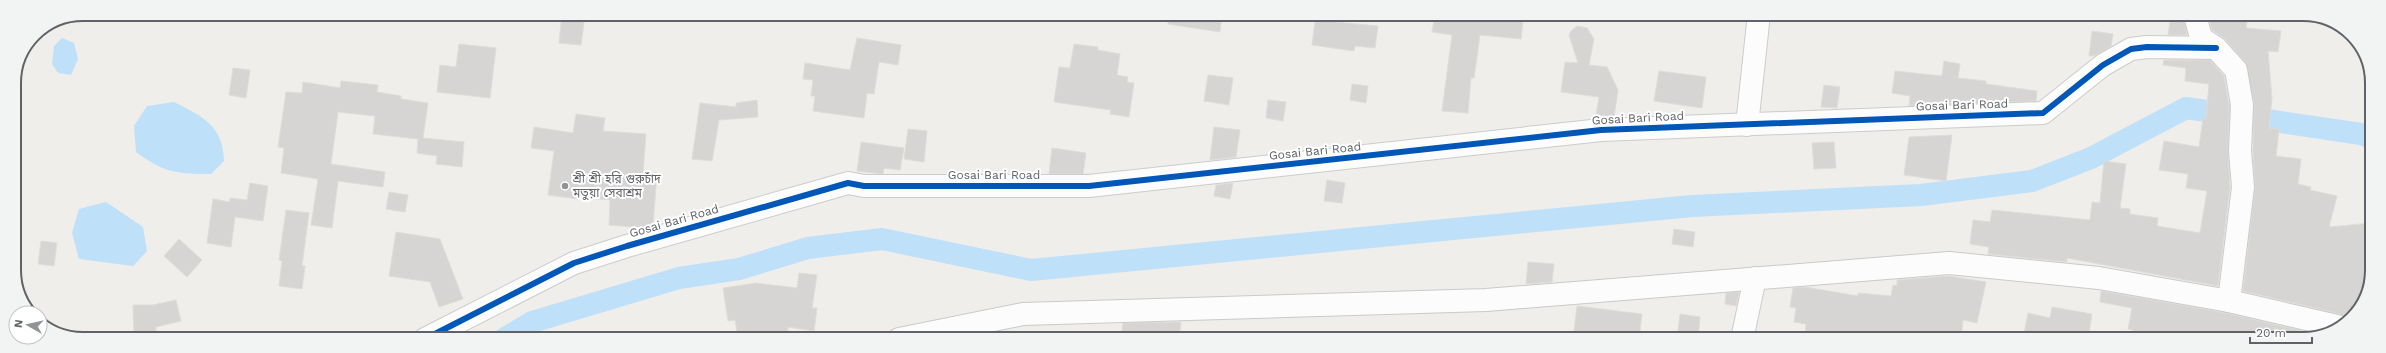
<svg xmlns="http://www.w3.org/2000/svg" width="2386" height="353" font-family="'Work Sans','Noto Sans Bengali',sans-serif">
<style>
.water{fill:#bfe0f9}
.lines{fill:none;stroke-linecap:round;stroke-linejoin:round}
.canal{stroke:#bfe0f9;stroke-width:22}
.building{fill:#d6d5d3;stroke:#deddd9}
.street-casing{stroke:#cbcccc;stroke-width:24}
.secondary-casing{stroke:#cacacb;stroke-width:24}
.street{stroke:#fdfcfc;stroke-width:22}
.secondary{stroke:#fdfcfc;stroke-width:22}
.cycleway-casing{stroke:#fff;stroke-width:8}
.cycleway{stroke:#0057b8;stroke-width:6}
.poi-dot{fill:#919496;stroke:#fff;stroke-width:1.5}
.labels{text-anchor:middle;stroke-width:4;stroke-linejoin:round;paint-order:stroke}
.street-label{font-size:12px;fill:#5f6368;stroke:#fff}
.poi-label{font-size:12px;fill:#5f6368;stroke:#fff;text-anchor:start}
.rim{fill:none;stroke:#5f6368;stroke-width:2}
</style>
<rect width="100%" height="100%" fill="#efeeea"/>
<g class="water">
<polygon points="62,38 74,43 78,59 71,75 58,73 52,64 54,46"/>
<path d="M174,102c29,15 49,23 50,59l-13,13c-33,0 -47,-1 -75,-22l-2,-26 13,-20z"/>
<polygon points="106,202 143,227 147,251 133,266 79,259 72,233 79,209"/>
</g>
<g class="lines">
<polyline class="canal" points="504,339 532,322 679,278 739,269 808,248 882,239 1031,270 1692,206 1921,195 2032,181 2091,158 2186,108 2361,134 2371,138"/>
</g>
<g class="building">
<polygon points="562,14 585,14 581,45 559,43"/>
<polygon points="1169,14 1222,14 1220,32 1168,24"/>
<polygon points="1316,14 1337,14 1335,22 1378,26 1375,48 1355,46 1354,51 1312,45"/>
<polygon points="1435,14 1469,19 1470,16 1500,20 1500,17 1523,20 1521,39 1480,35 1474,78 1471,78 1468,113 1442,111 1452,35 1432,32"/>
<polygon points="2171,15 2183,15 2187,35 2168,35"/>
<polygon points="2208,15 2248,16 2246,28 2281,31 2278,52 2268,51 2272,98 2269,128 2279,129 2276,156 2301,159 2298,184 2311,187 2310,190 2337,196 2329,227 2371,223 2371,279 2349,322 2340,314 2243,291 2255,188 2253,151 2254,103 2245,62 2225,39 2212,30"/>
<polygon points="1577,26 1587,28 1594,39 1589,65 1607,67 1618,90 1614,117 1596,115 1599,97 1561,92 1565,62 1578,63 1569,35 1571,31"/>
<polygon points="2092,31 2113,34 2111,46 2094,56 2089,56"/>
<polygon points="857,38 901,45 898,65 879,62 874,94 867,93 864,118 813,111 815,96 811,96 813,80 803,79 805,63 850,70"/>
<polygon points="459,44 496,48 490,98 437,92 440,65 456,67"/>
<polygon points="1074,44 1098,47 1098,50 1120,54 1117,75 1128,77 1127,82 1134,83 1129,117 1110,114 1111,110 1054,102 1059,67 1070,68"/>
<polygon points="2164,60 2210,60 2224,76 2229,106 2228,151 2230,187 2218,286 2067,258 2067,262 1988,254 1989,247 1970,244 1973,220 1990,222 1992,210 2090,220 2092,202 2100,203 2104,161 2126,164 2120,208 2130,209 2130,214 2158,218 2157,226 2200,233 2207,191 2186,188 2188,174 2159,170 2164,141 2199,147 2203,118 2206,118 2209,84 2185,81 2186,68 2163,65"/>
<polygon points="1944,61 1960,64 1958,78 1986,81 1986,84 2037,91 2036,101 1909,106 1910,96 1892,93 1895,71 1942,76"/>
<polygon points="233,68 250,70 246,98 229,95"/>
<polygon points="1659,71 1706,77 1702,108 1654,101"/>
<polygon points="1208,75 1233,78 1229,105 1204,101"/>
<polygon points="341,81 378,85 377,92 401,96 401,99 428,103 423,138 464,142 462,167 436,164 437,156 417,153 418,139 373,134 375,116 338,112 331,164 385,172 383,187 338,181 332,228 311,225 318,179 281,173 284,148 278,147 286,92 302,93 303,82 340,88"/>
<polygon points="1352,84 1368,86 1366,103 1350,100"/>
<polygon points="1824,85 1840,87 1837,108 1821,107"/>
<polygon points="757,100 758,117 719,120 712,161 692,159 700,103 736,107 736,103"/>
<polygon points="1268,100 1286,102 1283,121 1266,118"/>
<polygon points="576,114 605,118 603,131 646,134 643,172 657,173 653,226 645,228 609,225 610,200 579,197 578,199 548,195 554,151 531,148 534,127 573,133"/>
<polygon points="1214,127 1240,130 1236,157 1210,160"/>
<polygon points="908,129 927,131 924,162 904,159"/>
<polygon points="1952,135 1946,181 1904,175 1909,137"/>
<polygon points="861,142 904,148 900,170 884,168 883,174 857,171"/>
<polygon points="1834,142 1836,168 1814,169 1812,143"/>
<polygon points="1052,148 1086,153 1083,174 1049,174"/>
<polygon points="1327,180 1345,183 1342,203 1324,201"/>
<polygon points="250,183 268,186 263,221 235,217 231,247 207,243 213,199 230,202 230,198 247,200"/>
<polygon points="1233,183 1230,199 1214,196 1216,185"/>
<polygon points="389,192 408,195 405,212 386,209"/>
<polygon points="286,210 309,213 302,266 305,266 302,289 279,286 282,261 279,260"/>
<polygon points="1674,229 1695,232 1693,247 1672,244"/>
<polygon points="396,232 440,239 463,299 439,307 430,282 389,276"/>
<polygon points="179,239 202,260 187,277 164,256"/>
<polygon points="41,241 57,243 54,266 38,264"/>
<polygon points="1528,262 1554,264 1552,282 1526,284"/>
<polygon points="799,273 817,275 812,308 817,308 814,331 788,327 787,339 738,337 735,320 728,321 723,288 756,283 797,288"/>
<polygon points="1949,276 1986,282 1977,323 1963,320 1961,339 1888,339 1859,334 1858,339 1805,339 1806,324 1794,322 1796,308 1790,307 1793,288 1805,287 1858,296 1858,293 1891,296 1893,285 1897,286 1897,280"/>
<polygon points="2101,291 2226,313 2316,334 2303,339 2131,339 2133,330 2128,329 2132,308 2100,302"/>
<polygon points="1739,292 1736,306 1725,304 1726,293"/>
<polygon points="176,300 181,321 156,327 156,332 134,333 133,305 153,305"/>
<polygon points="1577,306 1642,314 1639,339 1573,339"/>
<polygon points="2052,307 2092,314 2088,339 2023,339 2028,313 2050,318"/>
<polygon points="1680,314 1700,317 1698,339 1677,339"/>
<polygon points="1181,322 1179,339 1121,339 1123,323"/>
</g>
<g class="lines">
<defs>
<g id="street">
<polyline points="1747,125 1759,14"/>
<polyline points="425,339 574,263 627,246 848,183 864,186 1089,186 1601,130 2043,113 2103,65 2131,49 2147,47 2216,48"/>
<polyline points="1742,339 1755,278"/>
</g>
<g id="secondary">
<polyline points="2195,15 2201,38 2216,48 2236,70 2242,105 2240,151 2243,187 2229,301"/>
<polyline points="899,339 1023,314 1486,300 1949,263 2099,278 2229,301 2337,326"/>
</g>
</defs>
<use href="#street" class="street-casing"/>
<use href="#secondary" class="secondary-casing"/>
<use href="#street" class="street"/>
<use href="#secondary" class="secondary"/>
<defs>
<polyline id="cycleway" points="425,339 574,263 627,246 848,183 864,186 1089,186 1601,130 2043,113 2103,65 2131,49 2147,47 2216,48"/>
</defs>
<use href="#cycleway" class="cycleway-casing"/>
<use href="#cycleway" class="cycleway"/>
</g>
<circle class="poi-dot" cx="565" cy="186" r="4"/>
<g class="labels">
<g class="street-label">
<text transform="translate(1962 105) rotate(-2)" y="4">Gosai Bari Road</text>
<text transform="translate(1638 118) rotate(-3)" y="4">Gosai Bari Road</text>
<text transform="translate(1315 151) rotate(-6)" y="4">Gosai Bari Road</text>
<text x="994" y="179">Gosai Bari Road</text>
<text transform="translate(674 221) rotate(-16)" y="4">Gosai Bari Road</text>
</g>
<g class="poi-label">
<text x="573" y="183">শ্রী শ্রী হরি গুরুচাঁদ<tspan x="573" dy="14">মতুয়া সেবাশ্রম</tspan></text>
</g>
</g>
<path d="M0 0H2386V353H0ZM83 21H2303A62 62 0 0 1 2365 83V270A62 62 0 0 1 2303 332H83A62 62 0 0 1 21 270V83A62 62 0 0 1 83 21Z" fill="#f2f3f3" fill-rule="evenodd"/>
<path class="rim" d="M83 21H2303A62 62 0 0 1 2365 83V270A62 62 0 0 1 2303 332H83A62 62 0 0 1 21 270V83A62 62 0 0 1 83 21Z"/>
<g transform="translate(28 325) rotate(278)"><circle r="19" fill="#ffffff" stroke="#bfc1c3"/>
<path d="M0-3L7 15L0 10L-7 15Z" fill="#919496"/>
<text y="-6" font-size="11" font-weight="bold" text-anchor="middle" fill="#5f6368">N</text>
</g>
<path d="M2250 337v6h62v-6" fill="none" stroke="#5f6368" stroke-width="2"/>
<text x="2256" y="337" font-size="12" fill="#5f6368" stroke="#ffffff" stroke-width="3" paint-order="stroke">20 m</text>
</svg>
